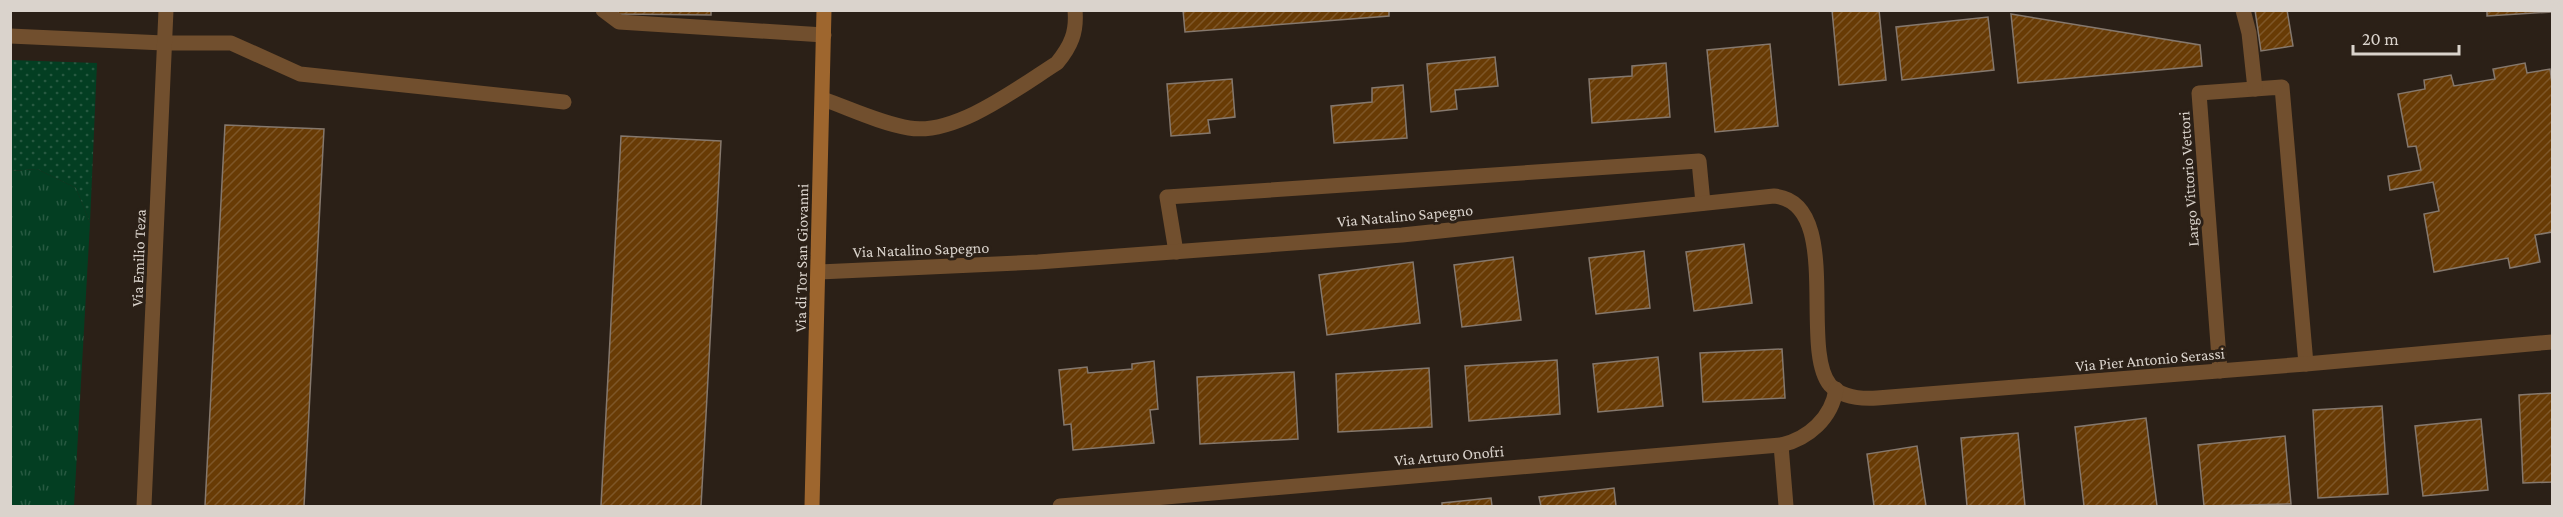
<svg xmlns="http://www.w3.org/2000/svg" width="2563" height="517" font-family="'Crimson Pro',serif">
<style>
.grass{fill:url(#grass-dots)}
.park{fill:url(#park-tufts)}
.building{fill:url(#building-hatch);stroke:#85786d;stroke-width:1.5}
.lines{fill:none;stroke-linecap:round;stroke-linejoin:round}
.lane{stroke:#714f2e;stroke-width:15}
.street{stroke:#714f2e;stroke-width:15}
.secondary{stroke:#9e662e;stroke-width:15}
.labels{text-anchor:middle;stroke-width:6;stroke-linejoin:round;paint-order:stroke}
.street-label{font-size:16px;fill:#dad3cc;stroke:#2b2017}
</style>
<defs>
<pattern id="grass-dots" width="8" height="8" patternUnits="userSpaceOnUse" patternTransform="scale(1.5)"><rect width="8" height="8" fill="#033e22"/><path d="M2 2h.1M6 6h.1" fill="none" stroke="#275941" stroke-width="1.8" stroke-linecap="round"/></pattern>
<pattern id="park-tufts" width="24" height="20" patternUnits="userSpaceOnUse" patternTransform="scale(1.5)"><rect width="24" height="20" fill="#033e22"/><path d="M3 7l-1-3M5 7V3M7 7l1-3M15 17l-1-3M17 17v-4M19 17l1-3" fill="none" stroke="#275941"/></pattern>
<pattern id="building-hatch" width="6" height="6" patternUnits="userSpaceOnUse" patternTransform="scale(1.5)"><rect width="6" height="6" fill="#683b05"/><path d="M-1 1l2-2M0 6l6-6M5 7l2-2" fill="none" stroke="#7d5628"/></pattern>
</defs>
<rect width="100%" height="100%" fill="#2b2017"/>
<polygon class="grass" points="11,60 97,63 90,223 76,188 37,169 11,171"/>
<polygon class="park" points="37,169 76,188 90,223 74,506 11,506 11,171"/>
<g class="building">
<polygon points="618,10 711,10 711,15 618,14"/>
<polygon points="1183,10 1389,10 1389,16 1185,32"/>
<polygon points="1832,10 1879,10 1886,80 1839,85"/>
<polygon points="2255,10 2287,10 2293,46 2261,51"/>
<polygon points="2487,10 2552,10 2552,12 2487,16"/>
<polygon points="2011,14 2200,45 2202,66 2018,83"/>
<polygon points="1988,17 1994,70 1902,80 1896,27"/>
<polygon points="1770,44 1778,126 1715,132 1707,50"/>
<polygon points="1495,57 1498,86 1455,90 1457,109 1431,112 1427,64"/>
<polygon points="1666,63 1670,117 1592,123 1589,79 1632,76 1632,66"/>
<polygon points="2525,63 2527,73 2550,69 2552,84 2552,232 2535,235 2540,262 2510,268 2508,258 2434,272 2424,214 2439,211 2433,182 2390,190 2388,176 2421,170 2416,146 2408,147 2398,94 2425,89 2424,80 2451,75 2454,86 2495,79 2493,69"/>
<polygon points="1232,79 1235,117 1208,120 1210,133 1171,136 1167,84"/>
<polygon points="1403,85 1407,138 1334,143 1331,106 1372,102 1372,88"/>
<polygon points="225,125 324,129 304,506 205,506"/>
<polygon points="621,136 721,141 701,506 601,506"/>
<polygon points="1744,244 1752,303 1694,311 1686,252"/>
<polygon points="1644,251 1650,308 1596,314 1589,258"/>
<polygon points="1513,257 1521,320 1462,327 1454,265"/>
<polygon points="1413,262 1420,323 1327,335 1319,275"/>
<polygon points="1782,349 1785,398 1703,402 1700,353"/>
<polygon points="1658,357 1663,406 1598,412 1593,364"/>
<polygon points="1557,360 1560,414 1469,421 1465,366"/>
<polygon points="1154,361 1158,409 1150,410 1154,443 1073,450 1071,424 1064,425 1059,370 1087,367 1088,373 1132,369 1132,364"/>
<polygon points="1429,368 1432,427 1338,432 1336,374"/>
<polygon points="1294,372 1298,439 1200,444 1197,377"/>
<polygon points="2552,393 2552,482 2523,483 2519,395"/>
<polygon points="2382,406 2388,494 2318,498 2313,410"/>
<polygon points="2146,418 2157,506 2084,506 2075,427"/>
<polygon points="2481,419 2488,490 2423,496 2415,426"/>
<polygon points="2018,433 2025,506 1967,506 1961,438"/>
<polygon points="2285,436 2291,504 2204,506 2198,445"/>
<polygon points="1917,446 1926,506 1874,506 1867,454"/>
<polygon points="1614,488 1616,506 1541,506 1539,497"/>
<polygon points="1491,498 1492,506 1442,506 1442,503"/>
</g>
<g class="lines">
<g class="lane">
<polyline points="1176,252 1167,197 1699,161 1703,203"/>
<polyline points="2220,371 2199,93 2282,87 2306,364"/>
</g>
<g class="street">
<polyline points="603,10 619,22 824,35"/>
<polyline points="2243,10 2249,33 2255,89"/>
<polyline points="10,36 164,43 231,43 300,74 564,102"/>
<path d="M823,99c28,10 57,24 86,29 47,8 110,-41 148,-65 14,-17 20,-31 18,-53"/>
<path d="M819,272l219,-10 364,-27 372,-39c70,6 25,152 56,189 11,12 31,14 47,13l429,-34 246,-22"/>
<polyline points="1781,445 1786,506"/>
<polyline points="144,506 166,10"/>
<path d="M1060,506l721,-61c27,-6 51,-27 55,-56"/>
</g>
<polyline class="secondary" points="812,506 824,10"/>
</g>
<g class="labels">
<g class="street-label">
<text transform="translate(2188 179) rotate(-94)" y="6">Largo Vittorio Vettori</text>
<text transform="translate(1405 215) rotate(-5)" y="6">Via Natalino Sapegno</text>
<text transform="translate(921 249) rotate(-2)" y="6">Via Natalino Sapegno</text>
<text transform="translate(138 258) rotate(-88)" y="6">Via Emilio Teza</text>
<text transform="translate(801 258) rotate(-89)" y="6">Via di Tor San Giovanni</text>
<text transform="translate(2150 359) rotate(-5)" y="6">Via Pier Antonio Serassi</text>
<text transform="translate(1449 455) rotate(-5)" y="6">Via Arturo Onofri</text>
</g>
</g>
<rect width="2563" height="517" fill="none" stroke="#dad3cc" stroke-width="24"/>
<path d="M2353 45v9h106v-9" fill="none" stroke="#dad3cc" stroke-width="3"/>
<text x="2362" y="45" font-size="18" fill="#dad3cc" stroke="#2b2017" stroke-width="4.5" paint-order="stroke">20 m</text>
</svg>
